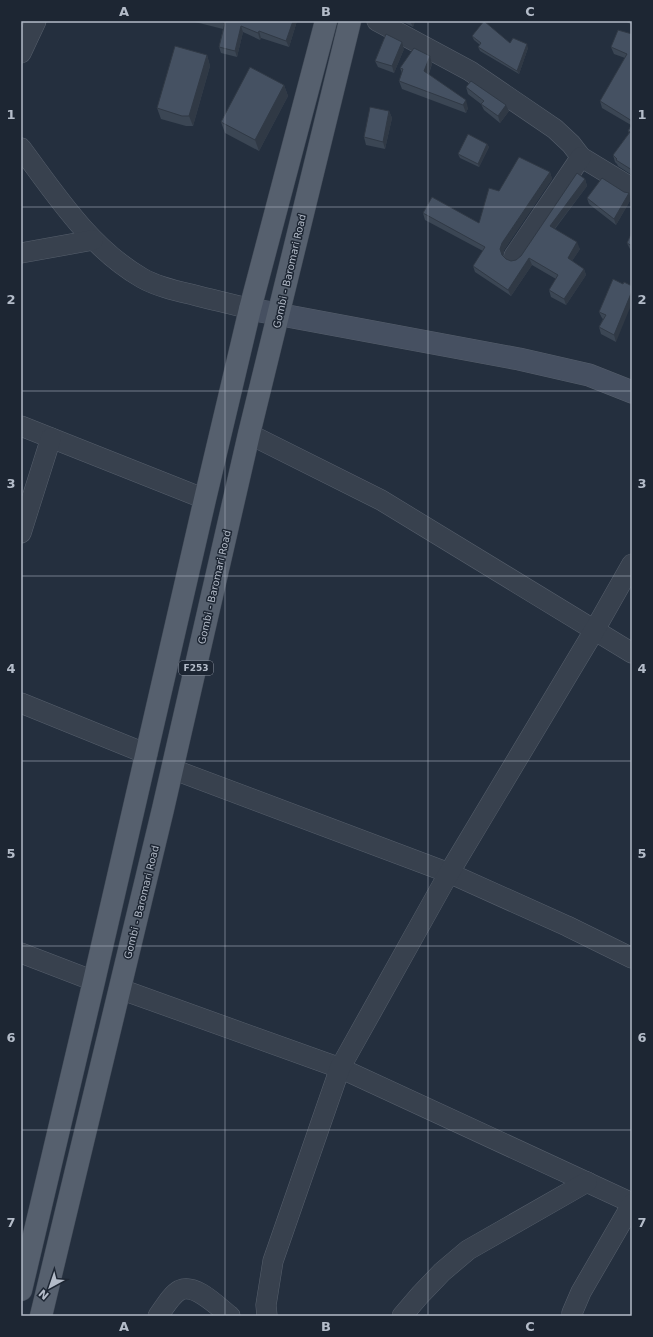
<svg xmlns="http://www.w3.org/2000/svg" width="653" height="1337" font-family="'DejaVu Sans',sans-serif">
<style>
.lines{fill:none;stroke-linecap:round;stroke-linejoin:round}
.street-casing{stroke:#565f6c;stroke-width:21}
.secondary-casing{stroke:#565f6c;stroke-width:23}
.primary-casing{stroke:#414a57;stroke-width:23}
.street{stroke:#38414e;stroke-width:20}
.secondary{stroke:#465061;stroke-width:22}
.primary{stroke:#56606e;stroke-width:22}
.wall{fill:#3b4654}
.shaded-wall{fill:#303945}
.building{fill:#455162;stroke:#303945}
.grid{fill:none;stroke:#b4bcc9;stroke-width:1;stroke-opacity:0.55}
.labels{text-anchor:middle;stroke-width:3;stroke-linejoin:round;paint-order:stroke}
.shield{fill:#1d2633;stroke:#878f9c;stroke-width:1}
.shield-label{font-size:9px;font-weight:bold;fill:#b4bcc9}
.street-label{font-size:10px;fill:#b4bcc9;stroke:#1d2633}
.neatline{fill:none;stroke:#b4bcc9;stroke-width:1.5}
.grid-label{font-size:13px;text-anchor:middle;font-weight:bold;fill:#b4bcc9}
</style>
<rect width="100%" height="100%" fill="#242f3e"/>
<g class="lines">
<defs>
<g id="street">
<polyline points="377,21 470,71 555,129 571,144 581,157 632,188"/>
<polyline points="21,53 36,21"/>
<path d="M21,148c35,47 69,100 121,130 16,9 35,13 52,17 19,5 38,9 56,14"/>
<polyline points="21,253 93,240"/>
<polyline points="514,256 581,157"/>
<polyline points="21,426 205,499"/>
<polyline points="249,434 381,500 632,653"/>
<polyline points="21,533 51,438"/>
<polyline points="21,703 147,754"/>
<polyline points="172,769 449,873 567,926 632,958"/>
<polyline points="21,953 94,981"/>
<polyline points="120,989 340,1068 632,1203"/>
<path d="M158,1316c6,-8 13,-21 22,-26 16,-7 38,17 50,26"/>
<polyline points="267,1316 266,1305 273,1261 340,1068 449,873 594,631 632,564"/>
<polyline points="402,1316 420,1295 442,1272 468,1250 587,1182"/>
<polyline points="573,1316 572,1313 581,1292 632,1204"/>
</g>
<polyline id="secondary" points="250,309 519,359 589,375 632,392"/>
<g id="primary">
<polyline points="21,1290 94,981 205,499 250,309 326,21"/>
<polyline points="41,1316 163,809 249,434 350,21"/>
</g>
</defs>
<use href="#street" class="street-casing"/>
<use href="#secondary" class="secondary-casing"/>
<use href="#primary" class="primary-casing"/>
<use href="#street" class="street"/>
<use href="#secondary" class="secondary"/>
<use href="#primary" class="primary"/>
</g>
<g class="wall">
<polygon points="191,21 297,21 289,47 261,38 260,40 243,32 237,57 221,53 219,47 223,29"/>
<polygon points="401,21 415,21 413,27"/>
<polygon points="625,21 632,21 632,25"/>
<polygon points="632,34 632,175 618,166 617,164 615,162 613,155 629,133 628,131 631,125 602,108 600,101 625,58 614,54 611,47"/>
<polygon points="472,36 510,43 528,48 519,74 480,51 478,47 480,45 474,40"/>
<polygon points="404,49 394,73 378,67 375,61"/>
<polygon points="207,55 210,66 193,126 186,126 161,119 157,108"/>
<polygon points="430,56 432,64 429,74 468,108 466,113 402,89 399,81 402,73 400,68"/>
<polygon points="284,85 288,96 259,151 225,133 221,122"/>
<polygon points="466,87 506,105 509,111 500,123 484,110 481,104 468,94"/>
<polygon points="389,111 392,118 385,149 366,145 364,137"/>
<polygon points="487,144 489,147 479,167 460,158 458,154"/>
<polygon points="550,172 552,179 504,250 503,256 506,259 511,261 516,260 521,256 585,179 587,186 555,229 580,249 572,261 584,269 586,275 566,305 551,297 549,290 556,279 532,265 511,296 475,272 473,266 483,251 425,220 423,213 479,223 499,191"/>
<polygon points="587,198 631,199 616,225 589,204"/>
<polygon points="632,232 632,251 630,249 627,243"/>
<polygon points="613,279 616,342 601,334 599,327 603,319 602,318 599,312"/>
</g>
<g class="shaded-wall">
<polygon points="293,21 297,21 289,47 286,41"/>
<polygon points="410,21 415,21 413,27"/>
<polygon points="241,26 243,32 237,57 235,51"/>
<polygon points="259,31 261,38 260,40 258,33"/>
<polygon points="402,42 404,49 394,73 392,66"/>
<polygon points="527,44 528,48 519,74 517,71"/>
<polygon points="207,55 210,66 193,126 189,116"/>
<polygon points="430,56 432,64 427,78 424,71"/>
<polygon points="284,85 288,96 259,151 255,140"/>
<polygon points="466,100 468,108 466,113 463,105"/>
<polygon points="506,105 509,111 500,123 498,116"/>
<polygon points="389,111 392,118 385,149 383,142"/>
<polygon points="487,144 489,147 479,167 478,164"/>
<polygon points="550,172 552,179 504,250 503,256 502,255 500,249 502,243"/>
<polygon points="585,179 587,186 552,232 550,226"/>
<polygon points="629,193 631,199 616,225 614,219"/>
<polygon points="577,242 580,249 570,264 568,258"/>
<polygon points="529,258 532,265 511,296 508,290"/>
<polygon points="584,269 586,275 566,305 564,299"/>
<polygon points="632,291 632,303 616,342 614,335"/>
</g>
<g class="building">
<polygon points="216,21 293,21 286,41 259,31 258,33 241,26 235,51 219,47 225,23"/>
<polygon points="484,21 510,43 513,38 527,44 517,71 478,47 481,43 472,36"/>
<polygon points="618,30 632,34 632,121 600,101 627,54 611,47"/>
<polygon points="386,34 402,42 392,66 375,61"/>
<polygon points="175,46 207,55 189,116 182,116 157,108"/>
<polygon points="414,48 430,56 424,71 466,100 463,105 399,81 403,69 400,68"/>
<polygon points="250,67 284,85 255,140 221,122"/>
<polygon points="471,81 506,105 498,116 481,104 484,101 466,87"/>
<polygon points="370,107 389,111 383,142 364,137"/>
<polygon points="632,124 632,170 616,160 617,159 613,155 630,132 628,131"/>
<polygon points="468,134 487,144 478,164 458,154"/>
<polygon points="519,157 550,172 502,243 500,249 502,255 506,259 511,261 516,260 521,256 577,173 585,179 550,226 577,242 568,258 584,269 564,299 549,290 558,275 529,258 508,290 473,266 485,247 423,213 432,197 479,223 489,188 499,191"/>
<polygon points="602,178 624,192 629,193 614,219 587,198"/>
<polygon points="632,232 632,246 627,243"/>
<polygon points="613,279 623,284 624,282 632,286 632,291 614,335 599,327 606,315 599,312"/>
</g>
<path class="grid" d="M225,21v1295M428,21v1295M21,207h611M21,391h611M21,576h611M21,761h611M21,946h611M21,1130h611"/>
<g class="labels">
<rect class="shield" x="179" y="661" width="34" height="14" rx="3"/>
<g class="shield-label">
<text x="196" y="671">F253</text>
</g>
<g class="street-label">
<text transform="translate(289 271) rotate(-77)" y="4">Gombi - Baromari Road</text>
<text transform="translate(214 587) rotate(-77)" y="4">Gombi - Baromari Road</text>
<text transform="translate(141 902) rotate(-76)" y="4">Gombi - Baromari Road</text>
</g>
</g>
<rect width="653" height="1337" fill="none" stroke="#1d2633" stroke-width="44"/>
<g transform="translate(50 1287) rotate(220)" stroke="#1d2633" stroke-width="3" paint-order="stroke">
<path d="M0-3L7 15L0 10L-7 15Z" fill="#b4bcc9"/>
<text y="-6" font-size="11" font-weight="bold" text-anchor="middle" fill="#b4bcc9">N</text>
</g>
<rect x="22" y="22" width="609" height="1293" class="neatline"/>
<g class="grid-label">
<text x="124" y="16">A</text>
<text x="326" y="16">B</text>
<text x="530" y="16">C</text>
<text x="11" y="119">1</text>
<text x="642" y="119">1</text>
<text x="11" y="304">2</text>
<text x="642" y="304">2</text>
<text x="11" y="488">3</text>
<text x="642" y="488">3</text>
<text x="11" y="673">4</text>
<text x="642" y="673">4</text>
<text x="11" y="858">5</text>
<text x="642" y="858">5</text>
<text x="11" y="1042">6</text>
<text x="642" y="1042">6</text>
<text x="11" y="1227">7</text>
<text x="642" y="1227">7</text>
<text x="124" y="1331">A</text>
<text x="326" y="1331">B</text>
<text x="530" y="1331">C</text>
</g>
</svg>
